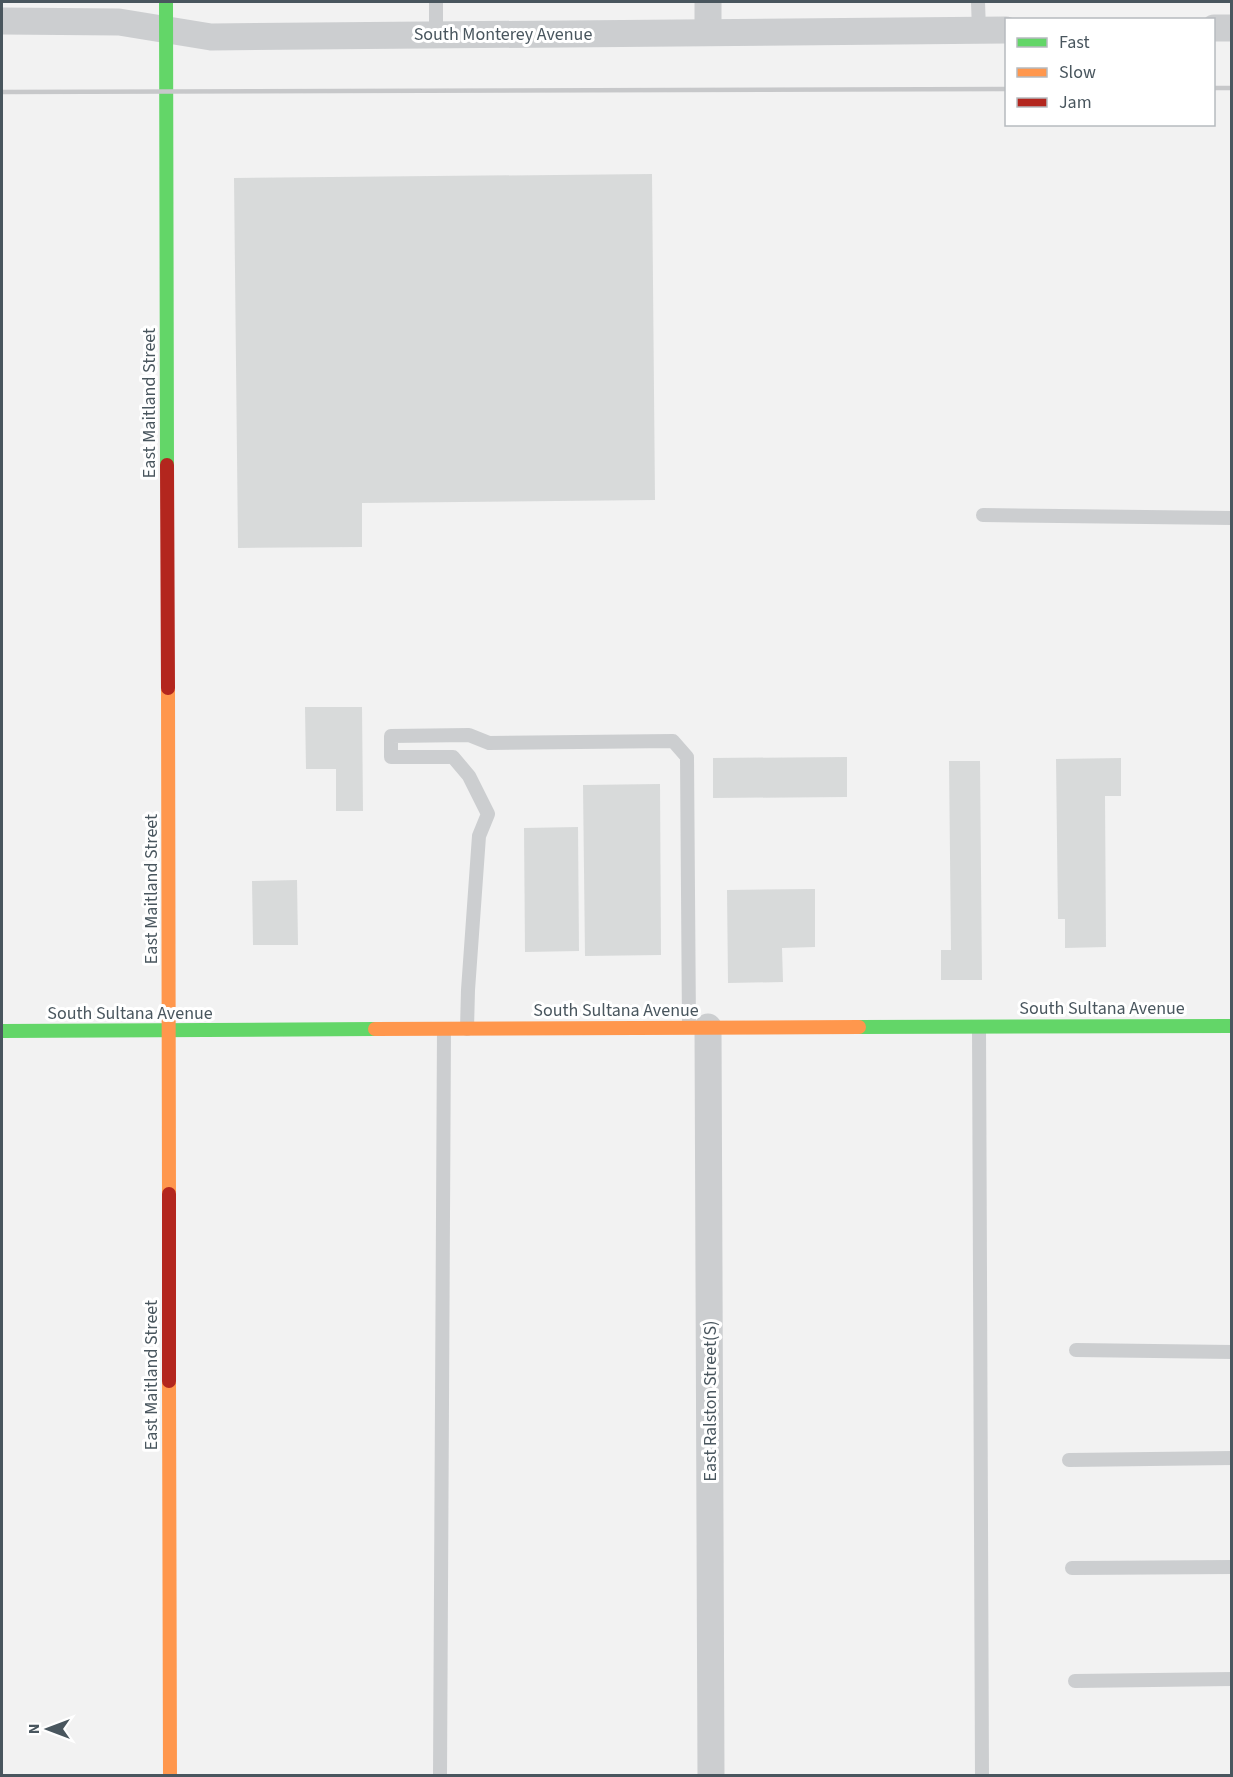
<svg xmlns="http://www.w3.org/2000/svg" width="1233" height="1777" font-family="'Source Sans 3',sans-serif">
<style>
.building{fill:#d8dada}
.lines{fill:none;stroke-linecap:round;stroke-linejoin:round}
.lane{stroke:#ccced0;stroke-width:14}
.street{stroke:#ccced0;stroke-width:27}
.fast{stroke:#63d668;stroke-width:14}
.slow{stroke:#ff974d;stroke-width:14}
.jam{stroke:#b3261e;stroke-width:14}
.rail{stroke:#c7c8ca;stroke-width:4.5}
.labels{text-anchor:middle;stroke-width:6;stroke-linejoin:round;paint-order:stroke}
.street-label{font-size:18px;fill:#49565e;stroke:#fff}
</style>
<rect width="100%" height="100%" fill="#f2f2f2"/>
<g class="building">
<polygon points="652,174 655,500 362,503 362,547 238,548 234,178"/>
<polygon points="305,707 362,707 363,811 336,811 336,769 306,769"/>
<polygon points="847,757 847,797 713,798 713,758"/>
<polygon points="1121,758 1121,796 1105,796 1106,947 1065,948 1065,919 1058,919 1056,759"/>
<polygon points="949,761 980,761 982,980 941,980 941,950 951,950"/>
<polygon points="660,784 661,955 585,956 583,785"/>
<polygon points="578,827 579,951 525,952 524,828"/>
<polygon points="297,880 298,945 253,945 252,881"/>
<polygon points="815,889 815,947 782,948 783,982 728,983 727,890"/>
</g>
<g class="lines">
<g class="lane">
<polyline points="978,2 979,30"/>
<polyline points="436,34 436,2"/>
<polyline points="983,515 1232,518"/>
<polyline points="979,1027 982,1776"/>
<polyline points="467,1029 468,990 479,836 488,814 469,776 453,757 391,757 391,736 469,735 489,743 673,741 687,757 689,1027"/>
<polyline points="1076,1350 1232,1352"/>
<polyline points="1069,1460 1232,1458"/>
<polyline points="1072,1568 1232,1567"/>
<polyline points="1075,1681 1232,1679"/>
<polyline points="440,1776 444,1029"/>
</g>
<g class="street">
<polyline points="708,2 708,32"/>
<polyline points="2,21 119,22 211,37 1006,30"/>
<polyline points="1214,28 1232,28"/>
<polyline points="708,1027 711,1776"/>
</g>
<g class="fast">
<polyline points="166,2 167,465"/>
<polyline points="859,1027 1232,1026"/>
<polyline points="2,1031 375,1029"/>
</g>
<g class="slow">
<polyline points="168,688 169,1194"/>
<polyline points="375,1029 859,1027"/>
<polyline points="169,1381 170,1776"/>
</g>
<g class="jam">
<polyline points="167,465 168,688"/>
<polyline points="169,1194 169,1381"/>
</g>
<g class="rail">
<polyline points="1214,88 1232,88"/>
<polyline points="2,92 1006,89"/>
</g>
</g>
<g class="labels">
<g class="street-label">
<text x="503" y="40">South Monterey Avenue</text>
<text transform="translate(149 403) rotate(-90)" y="6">East Maitland Street</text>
<text transform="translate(151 889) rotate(-90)" y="6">East Maitland Street</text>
<text x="1102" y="1014">South Sultana Avenue</text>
<text x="616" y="1016">South Sultana Avenue</text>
<text x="130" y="1019">South Sultana Avenue</text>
<text transform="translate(151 1375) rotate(-90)" y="6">East Maitland Street</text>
<text transform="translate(710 1401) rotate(-90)" y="6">East Ralston Street(S)</text>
</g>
</g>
<rect width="1233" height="1777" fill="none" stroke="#49565e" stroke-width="6"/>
<rect x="1005" y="18" width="210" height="108" fill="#ffffff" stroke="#b6bbbf" stroke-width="1.5"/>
<rect x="1017" y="38" width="30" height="9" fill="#63d668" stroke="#b6bbbf" stroke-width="1.5"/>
<text x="1059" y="48" font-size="18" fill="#49565e">Fast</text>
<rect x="1017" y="68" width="30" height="9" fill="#ff974d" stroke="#b6bbbf" stroke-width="1.5"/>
<text x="1059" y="78" font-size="18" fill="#49565e">Slow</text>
<rect x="1017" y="98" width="30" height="9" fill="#b3261e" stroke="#b6bbbf" stroke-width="1.5"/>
<text x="1059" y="108" font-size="18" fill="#49565e">Jam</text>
<g transform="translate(48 1729) rotate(270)" stroke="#ffffff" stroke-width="4.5" paint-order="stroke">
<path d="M0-4.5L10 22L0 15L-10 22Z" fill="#49565e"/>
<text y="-9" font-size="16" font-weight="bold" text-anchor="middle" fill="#49565e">N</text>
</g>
</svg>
